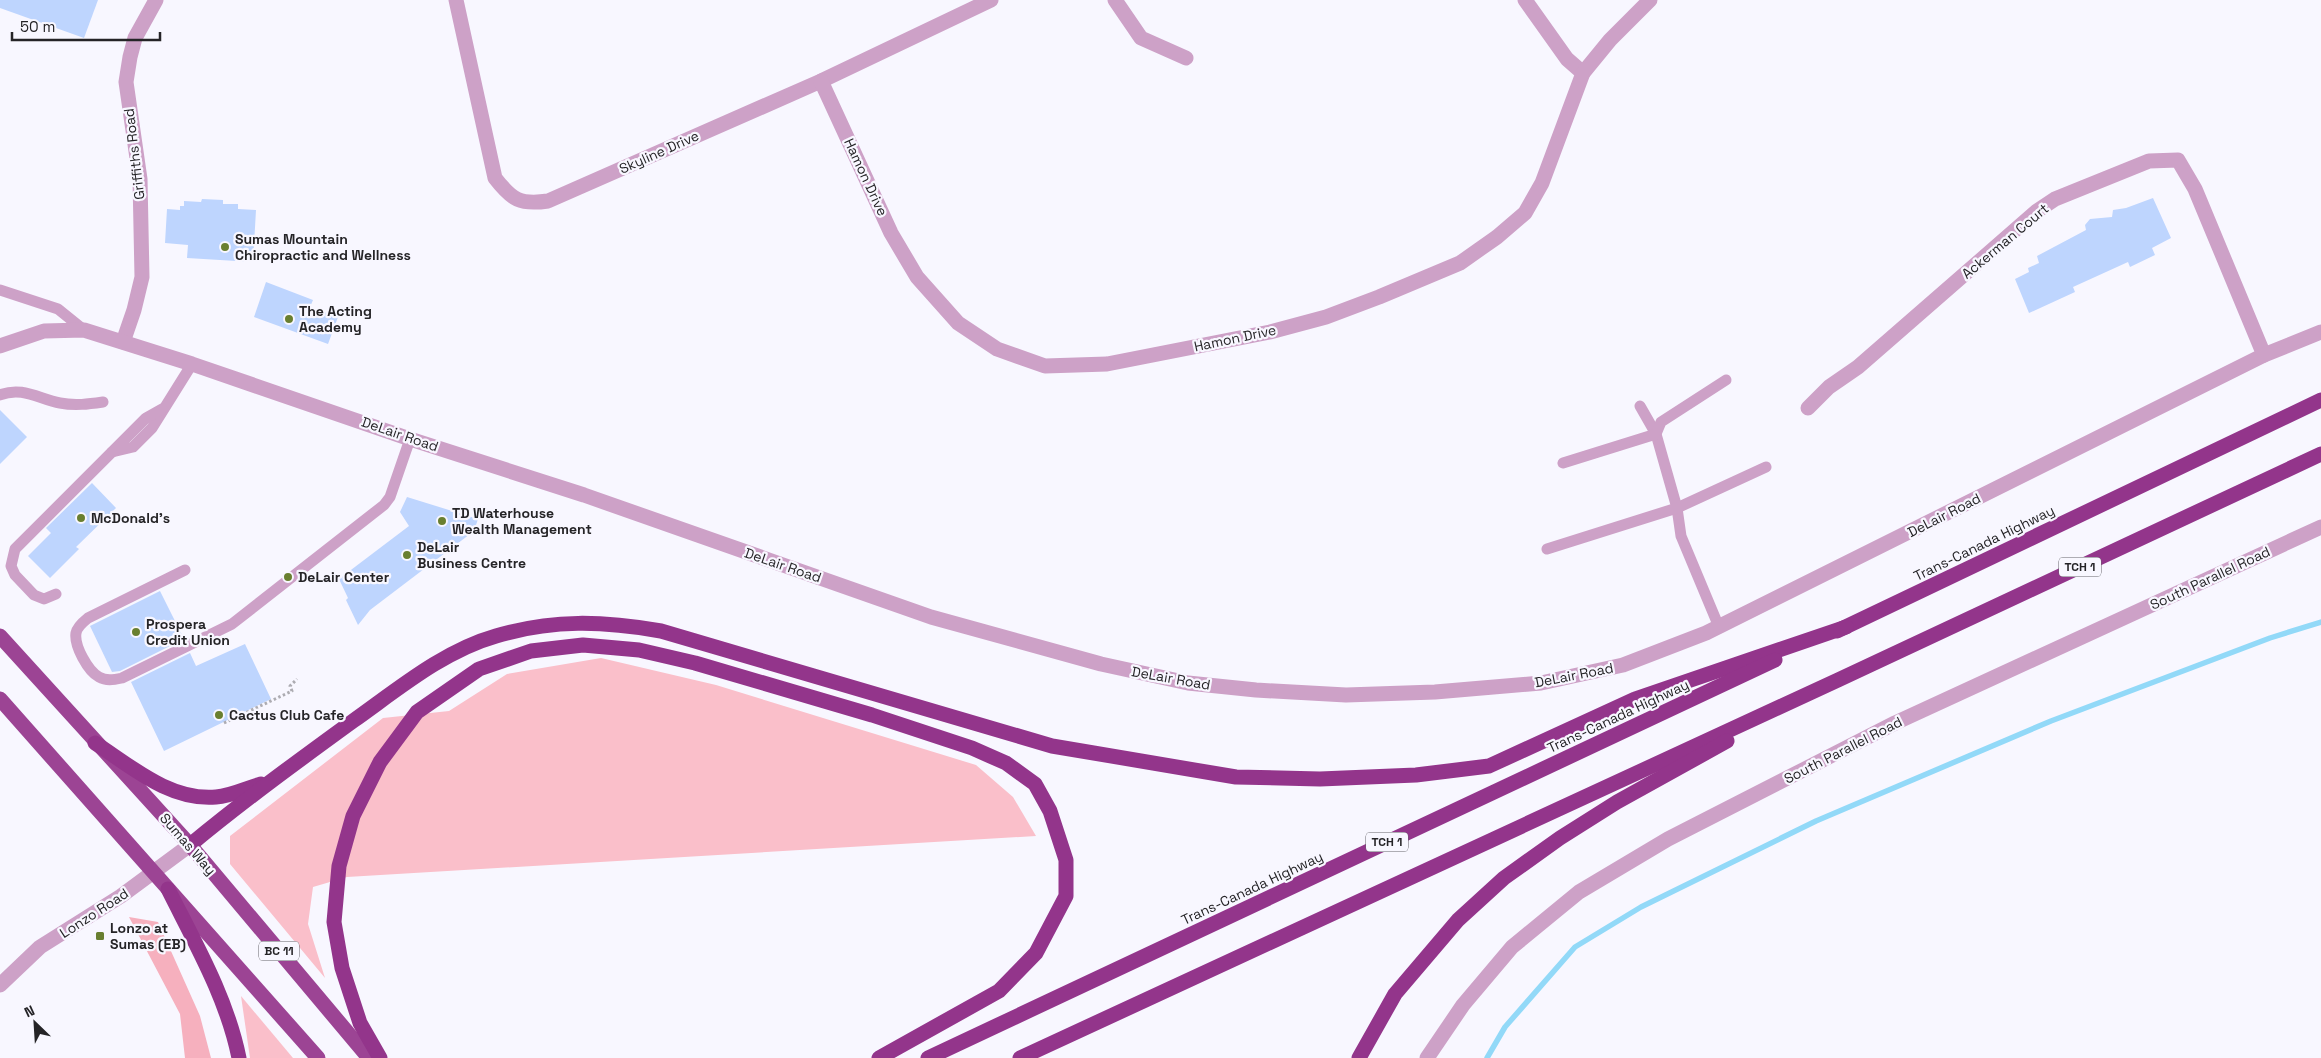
<svg xmlns="http://www.w3.org/2000/svg" width="2321" height="1058" font-family="'Space Grotesk',sans-serif">
<style>
.green{fill:#fabfca}
.forest{fill:#f6b0be}
.lines{fill:none;stroke-linecap:round;stroke-linejoin:round}
.stream{stroke:#92d9f8;stroke-width:5.5}
.building{fill:#bed5fe}
.path{stroke:#adacb2;stroke-width:3;stroke-dasharray:2.5 2.5;stroke-linecap:butt}
.service{stroke:#cda1c7;stroke-width:11}
.minor{stroke:#cda1c7;stroke-width:15}
.tertiary{stroke:#cda1c7;stroke-width:15}
.trunk{stroke:#9c4494;stroke-width:15}
.motorway{stroke:#93358b;stroke-width:15}
.poi-dot{fill:#697f30;stroke:#f8f7ff;stroke-width:2}
.labels{text-anchor:middle;stroke-width:4.5;stroke-linejoin:round;paint-order:stroke}
.shield{fill:#f8f7ff;stroke:#646368;stroke-width:1}
.shield-label{font-size:12px;font-weight:bold;fill:#252427}
.street-label{font-size:14px;fill:#252427;stroke:#f8f7ff}
.poi-label{font-size:14px;font-weight:bold;fill:#252427;stroke:#f8f7ff;text-anchor:start}
</style>
<rect width="100%" height="100%" fill="#f8f7ff"/>
<g class="green">
<polygon points="601,658 716,685 976,765 1013,797 1036,836 347,877 313,887 308,924 325,978 230,864 230,836 383,718 449,711 507,674"/>
<polygon points="241,996 293,1058 250,1058"/>
</g>
<polygon class="forest" points="129,917 158,922 200,1016 211,1058 185,1058 180,1014"/>
<g class="lines">
<polyline class="stream" points="1487,1058 1505,1027 1575,947 1641,907 1816,821 2051,721 2270,638 2321,622"/>
</g>
<g class="building">
<polygon points="0,0 98,0 84,38 0,8"/>
<polygon points="2153,198 2171,238 2152,248 2155,255 2130,267 2128,262 2073,287 2075,292 2029,313 2015,279 2029,272 2028,268 2039,263 2037,256 2086,230 2085,225 2090,219 2112,217 2113,210 2126,208"/>
<polygon points="202,199 223,200 223,204 238,204 238,209 256,210 253,262 187,258 188,245 165,243 167,209 180,210 180,206 184,206 184,201 201,202"/>
<polygon points="266,282 313,300 310,307 338,317 328,344 254,317"/>
<polygon points="0,410 27,437 0,464"/>
<polygon points="92,483 116,508 76,547 79,549 50,578 28,556 51,533 46,528"/>
<polygon points="407,497 478,519 474,531 370,610 358,625 346,600 348,598 339,579 409,526 400,512"/>
<polygon points="160,591 184,639 120,671 112,672 90,626"/>
<polygon points="245,644 271,699 164,751 131,682 190,653 196,666"/>
</g>
<g class="lines">
<polyline class="path" points="224,723 292,691 290,686 297,679"/>
<g class="service">
<polyline points="0,290 58,309 84,330"/>
<path d="M0,395c22,-9 39,4 60,8 15,3 29,1 43,-1"/>
<polyline points="1640,406 1656,434 1677,508 1681,536 1719,627"/>
<polyline points="112,452 133,447 152,428 192,364"/>
<polyline points="1563,463 1656,434 1661,422 1726,380"/>
<polyline points="1547,549 1677,508 1766,467"/>
<path d="M185,570l-97,48c-5,4 -11,9 -12,15 -2,13 12,38 23,44 7,4 14,3 23,1l110,-54 152,-119 6,-8 20,-58"/>
<polyline points="56,594 44,599 34,595 15,575 11,566 15,549 146,418 162,409"/>
</g>
<g class="minor">
<path d="M456,0l39,178c17,22 25,27 53,23l273,-120 170,-81"/>
<polyline points="1115,0 1141,38 1186,58"/>
<polyline points="1525,0 1567,59 1583,73"/>
<polyline points="821,81 891,233 917,277 958,323 997,349 1045,366 1107,364 1270,332 1326,317 1379,297 1460,263 1497,237 1525,213 1542,183 1583,73 1610,40 1650,0"/>
<polyline points="123,342 134,310 142,277 140,179 126,82 130,57 135,38 156,0"/>
<polyline points="1808,408 1829,387 1858,367 2037,211 2055,199 2149,161 2178,160 2195,189 2264,355"/>
<polyline points="0,985 40,947 121,896 190,845"/>
</g>
<g class="tertiary">
<polyline points="0,346 44,331 84,330 192,364 410,439 584,495 931,617 1101,664 1188,683 1256,690 1346,695 1435,692 1541,683 1623,665 1706,633 2264,355 2321,332"/>
<polyline points="1427,1058 1463,1005 1512,947 1579,892 1668,839 1895,723 2321,527"/>
</g>
<g class="trunk">
<polyline points="0,636 190,845 369,1058"/>
<polyline points="0,699 318,1058"/>
</g>
<g class="motorway">
<polyline points="1837,631 2321,400"/>
<path d="M95,743c37,24 75,58 121,54 15,-1 31,-9 45,-13"/>
<path d="M190,845c53,-44 108,-84 163,-124 44,-31 90,-70 143,-85 57,-17 107,-15 165,-5l391,115 184,31 84,2 96,-4 73,-9 146,-67 211,-72"/>
<path d="M168,889c27,54 59,109 71,169"/>
<polyline points="380,1058 360,1023 342,968 334,922 339,866 353,816 380,762 417,712 479,669 531,651 583,645 639,650 695,663 872,715 972,748 1006,763 1035,784 1050,811 1066,860 1066,896 1036,953 999,991 879,1058"/>
<polyline points="928,1058 1775,660"/>
<polyline points="1020,1058 1838,680 2321,454"/>
<polyline points="1359,1058 1395,994 1458,920 1504,878 1560,838 1617,802 1727,741"/>
</g>
</g>
<g class="poi-dot">
<circle cx="225" cy="247" r="5"/>
<circle cx="289" cy="319" r="5"/>
<circle cx="81" cy="518" r="5"/>
<circle cx="442" cy="521" r="5"/>
<circle cx="407" cy="555" r="5"/>
<circle cx="288" cy="577" r="5"/>
<circle cx="136" cy="632" r="5"/>
<circle cx="219" cy="715" r="5"/>
<rect x="95" y="931" width="10" height="10" rx="2.5"/>
</g>
<g class="labels">
<g class="shield">
<rect x="2059" y="557.5" width="42" height="19" rx="4"/>
<rect x="1366" y="832.5" width="42" height="19" rx="4"/>
<rect x="259" y="941.5" width="40" height="19" rx="4"/>
</g>
<g class="shield-label">
<text x="2080" y="571">TCH 1</text>
<text x="1387" y="846">TCH 1</text>
<text x="279" y="955">BC 11</text>
</g>
<g class="street-label">
<text transform="translate(659 152) rotate(-24)" y="5">Skyline Drive</text>
<text transform="translate(134 154) rotate(-97)" y="5">Griffiths Road</text>
<text transform="translate(866 177) rotate(65)" y="5">Hamon Drive</text>
<text transform="translate(2005 241) rotate(-40)" y="5">Ackerman Court</text>
<text transform="translate(1235 338) rotate(-12)" y="5">Hamon Drive</text>
<text transform="translate(400 434) rotate(19)" y="5">DeLair Road</text>
<text transform="translate(1944 515) rotate(-27)" y="5">DeLair Road</text>
<text transform="translate(1984 543) rotate(-26)" y="5">Trans-Canada Highway</text>
<text transform="translate(783 565) rotate(19)" y="5">DeLair Road</text>
<text transform="translate(2210 578) rotate(-25)" y="5">South Parallel Road</text>
<text transform="translate(1574 675) rotate(-11)" y="5">DeLair Road</text>
<text transform="translate(1171 678) rotate(10)" y="5">DeLair Road</text>
<text transform="translate(1618 716) rotate(-25)" y="5">Trans-Canada Highway</text>
<text transform="translate(1843 750) rotate(-27)" y="5">South Parallel Road</text>
<text transform="translate(188 844) rotate(49)" y="5">Sumas Way</text>
<text transform="translate(1252 888) rotate(-25)" y="5">Trans-Canada Highway</text>
<text transform="translate(94 913) rotate(-33)" y="5">Lonzo Road</text>
</g>
<g class="poi-label">
<text x="235" y="244">Sumas Mountain<tspan x="235" dy="16">Chiropractic and Wellness</tspan></text>
<text x="299" y="316">The Acting<tspan x="299" dy="16">Academy</tspan></text>
<text x="452" y="518">TD Waterhouse<tspan x="452" dy="16">Wealth Management</tspan></text>
<text x="91" y="523">McDonald's</text>
<text x="417" y="552">DeLair<tspan x="417" dy="16">Business Centre</tspan></text>
<text x="298" y="582">DeLair Center</text>
<text x="146" y="629">Prospera<tspan x="146" dy="16">Credit Union</tspan></text>
<text x="229" y="720">Cactus Club Cafe</text>
<text x="110" y="933">Lonzo at<tspan x="110" dy="16">Sumas (EB)</tspan></text>
</g>
</g>
<g transform="translate(35 1023) rotate(335)" stroke="#f8f7ff" stroke-width="4" paint-order="stroke">
<path d="M0-4L9 19L0 12L-9 19Z" fill="#252427"/>
<text y="-8" font-size="14" font-weight="bold" text-anchor="middle" fill="#252427">N</text>
</g>
<path d="M12 32v8h148v-8" fill="none" stroke="#252427" stroke-width="2.5"/>
<text x="20" y="32" font-size="15" fill="#252427" stroke="#f8f7ff" stroke-width="4" paint-order="stroke">50 m</text>
</svg>
